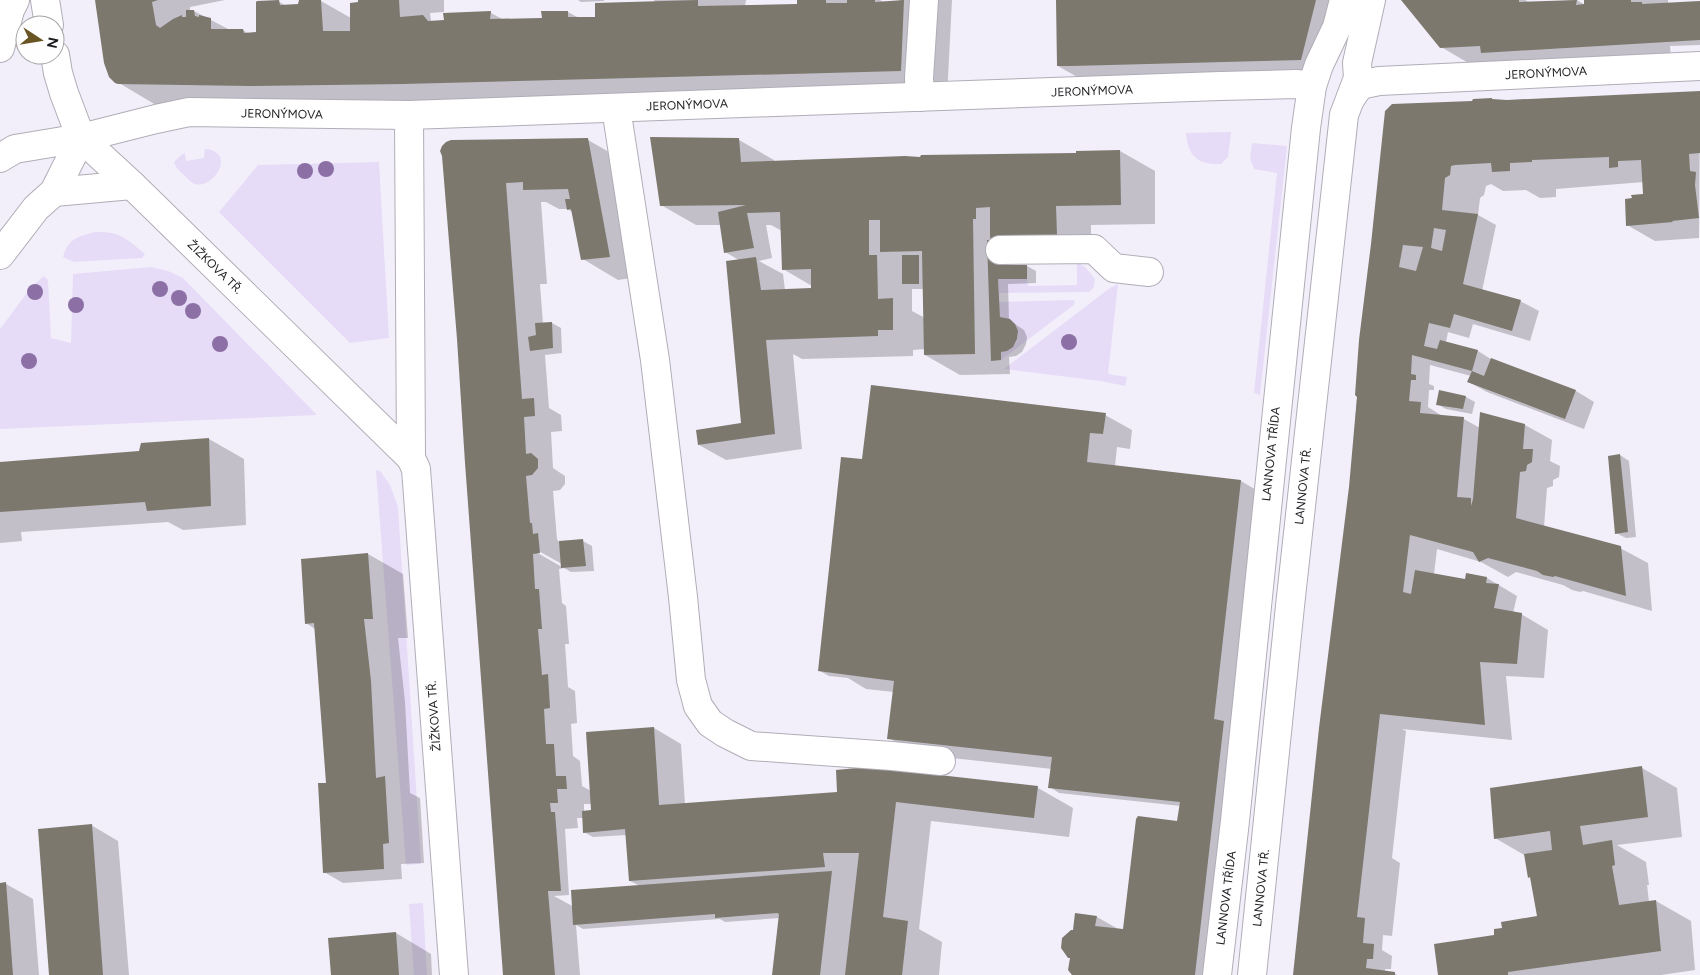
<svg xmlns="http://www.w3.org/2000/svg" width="1700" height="975" font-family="Figtree,sans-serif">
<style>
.green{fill:#e6dcf7}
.shadow{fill:#0003;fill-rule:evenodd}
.building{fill:#7c786e;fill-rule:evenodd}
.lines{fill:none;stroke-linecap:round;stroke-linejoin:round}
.minor-casing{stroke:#b1adb7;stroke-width:30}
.minor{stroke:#fff;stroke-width:28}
.tree{fill:#8c6fa5}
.labels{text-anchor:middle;stroke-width:4.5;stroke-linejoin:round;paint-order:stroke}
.street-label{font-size:12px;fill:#1d1b1f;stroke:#fefefe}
</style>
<rect width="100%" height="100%" fill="#f3effa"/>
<g class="green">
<path d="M1231,132l-3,25 -7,7c-23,1 -33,-7 -35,-31z"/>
<polygon points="1252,143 1287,146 1260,395 1254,393 1277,173 1254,169 1250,158"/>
<path d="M205,149c33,3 8,41 -10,35 -4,-1 -7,-5 -9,-7 -5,-5 -10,-8 -12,-15l6,-6 5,-3 1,8 18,-3z"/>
<polygon points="379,162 389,338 350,343 219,212 258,165"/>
<path d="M94,232c26,-1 32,6 51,22l-3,4 -68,4 -11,-5c5,-18 14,-20 31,-25z"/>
<polygon points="1077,262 1085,267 1095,279 1094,287 1089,292 999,293 998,279 1027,279 1028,286 1077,285"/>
<polygon points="151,267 168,271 183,278 317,415 0,429 0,329 32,286 44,276 48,280 51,338 71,343 73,274"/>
<polygon points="1118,284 1108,374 1127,377 1125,386 1101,381 1004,369 1110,288"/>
<path d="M1074,300l1,4 -74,56v-8c23,-3 23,-32 -1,-35l-1,-15z"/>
<polygon points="376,470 380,471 390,485 398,507 421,864 406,865"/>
<polygon points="423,903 427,975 414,975 409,904"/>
</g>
<g class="shadow">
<polygon points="96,0 225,0 190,7 190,11 194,11 230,30 243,30 249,34 257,33 278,1 286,6 299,5 321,1 351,18 360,0 444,0 444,12 430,13 431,21 432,22 491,13 504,20 543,19 568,12 579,18 594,18 655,2 654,0 746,0 745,6 802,5 799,0 880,0 885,3 899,3 899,0 952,0 947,97 645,105 624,92 624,94 562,95 562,107 166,111 114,80"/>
<polygon points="578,0 604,0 604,1 581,2"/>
<polygon points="1057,0 1347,0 1328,75 1093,86 1058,66"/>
<polygon points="1403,0 1525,0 1530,3 1577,0 1585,5 1585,0 1668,0 1668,4 1700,3 1700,45 1670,46 1671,58 1477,68 1441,47"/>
<polygon points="1700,92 1699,238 1655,241 1627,225 1645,195 1644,182 1556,189 1556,197 1540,198 1526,190 1503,191 1491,184 1486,186 1484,195 1480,198 1478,215 1496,225 1482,291 1520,301 1539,311 1530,341 1473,324 1469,338 1448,332 1446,342 1478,351 1494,361 1576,391 1594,402 1584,429 1487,392 1469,382 1471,376 1430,365 1429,384 1434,386 1434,390 1429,390 1428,407 1444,417 1464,419 1480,428 1481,414 1525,425 1552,440 1550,461 1560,466 1559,477 1553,480 1553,486 1547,488 1544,527 1620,548 1648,563 1652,611 1583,591 1580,592 1572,590 1563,585 1516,572 1508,577 1481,562 1437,549 1434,574 1466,580 1487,578 1517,596 1513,613 1521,614 1548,630 1544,678 1506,676 1512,740 1402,729 1406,731 1392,858 1400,863 1392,936 1383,935 1382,950 1392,956 1391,969 1385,969 1385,972 1398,975 1294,975 1350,487 1357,397 1377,203 1494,101"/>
<path d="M588,140l35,20 22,116 -27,4 -35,-21 -10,-46 -5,-4h-9l-13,-7h-5l6,82h-7l3,40 9,-1 9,5 1,25 -17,2 4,53 12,7 1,16 -11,1 2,36 12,8v8l-5,6 -7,1 4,48 2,3 24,-1 9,5 2,25 -23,1 -7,-4 -5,1 3,34 4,3 3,38h-4l3,43 7,4 2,32 -6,1 2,32 7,5 2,25 9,5 63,-63 27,16 4,60 157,-11 25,-25 171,20 35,20 -4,29 -138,-16 -12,108 23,13 -3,33h-166l7,-57 -55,4 -5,-3 -137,10 -7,-4 4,50h-75l-61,-819zM535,549l27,15v3l-28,-16zM584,804h8l3,7 -11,1zM577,818h7v14l9,5 34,-2 3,46 10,5 -66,21 -20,-11 15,-1 -4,-66 13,-1z"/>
<path d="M739,140l35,20v2l304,-8 42,-3 35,20v53l-64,1v30l-84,-9 1,20h19l9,5v12l-28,1 1,36 15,10 3,7 -1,7 -4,8 -6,4 -7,1 1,17 -50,1 -35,-20v-6l-12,1v6l-111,3 -9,-5 9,95 -76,11 -27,-15 44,-20 -4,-165 -14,-8 -4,-27h-25l-35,-20zM766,225h5l11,6 1,38 29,17v3l-27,1 -2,-16 -24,-13 13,-3zM912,289h12l1,29 -13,-7z"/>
<polygon points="1440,391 1466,397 1475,402 1472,414 1446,409 1437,404"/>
<polygon points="1105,415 1132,430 1130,449 1117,447 1115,466 1241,481 1268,497 1224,975 1074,975 1071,959 1069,957 1097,917 1120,930 1124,931 1178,823 1181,806 1059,793 1050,787 1052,769 916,754 889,738 894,692 866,689 848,678 829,676 820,671 863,461"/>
<polygon points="209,439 244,459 246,525 183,530 168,522 21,532 22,541 0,543 0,463 140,452"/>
<polygon points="1620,455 1629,461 1636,537 1626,538 1616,533"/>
<polygon points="368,554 403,574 408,638 398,638 405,702 410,793 420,798 424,863 401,864 402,879 343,883 324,872 327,784 315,629 306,623"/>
<polygon points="1642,768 1677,788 1682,837 1617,845 1646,862 1649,885 1647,885 1649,902 1656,901 1691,921 1695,970 1661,975 1439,975 1495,936 1538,917 1526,856 1495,838"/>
<polygon points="91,825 118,841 129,975 50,975"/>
<polygon points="0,884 6,884 33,899 39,975 0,975"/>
<polygon points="396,933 431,954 432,975 332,975"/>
</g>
<g class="building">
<polygon points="95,0 158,0 152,2 156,25 160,28 173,19 182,15 182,17 186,17 186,10 194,10 195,16 199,17 199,15 211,18 211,29 243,29 244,33 256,32 256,2 257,1 279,0 280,5 298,4 299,0 321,0 323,31 350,31 350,3 358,2 358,0 399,0 400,17 423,15 428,21 444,20 443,13 491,11 490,19 542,18 541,11 568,11 568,17 595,17 595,3 698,0 698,6 797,4 797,0 826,0 826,3 847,3 847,0 875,0 875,2 904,0 901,71 403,84 250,86 118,84 115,83 109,77 104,63"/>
<polygon points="1056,0 1316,0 1301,60 1071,66 1057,66"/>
<polygon points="1401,0 1519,0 1519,2 1577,0 1576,5 1584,4 1584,0 1631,0 1631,2 1642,2 1642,4 1700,1 1700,40 1481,53 1480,46 1440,48"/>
<path d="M1700,91v62l-11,1 1,17 6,1 -1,13 4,33 -27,3 1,1 -47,4 -1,-27 7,-1 -1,-3 12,-1 -2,-34 -23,1v6l-9,1v-11l-77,3v2l-22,1v8l-18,1 -1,-9 -36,2 -4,1 -1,9 -5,3 -3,32 36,4 -15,70 58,16 -9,31 -58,-17 -4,14 -21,-5 -5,23 13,3 3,-9 38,10 -6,21 -60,-16 -1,19 5,1v5h-5l-2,21 12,1 -1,11 44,4 -7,80 14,1v8l2,-7 7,-87 45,12 -2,25h10l-1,13 -5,3 -1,6 -6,1 -4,46 105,28 5,50 -71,-20 -2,1 -10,-2 -6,-4 -49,-13 -9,4 -6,-10 -63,-17 -7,57 8,2 4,-24 50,9 1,-6 21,4 -1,6 13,1 -5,24 28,5 -5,51 -37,-2 5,63 -105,-11 -23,203 8,1 -2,25 11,1 -1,15h-6l-1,9 29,4v3h-102l26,-247 30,-241 8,-90 -2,-2 4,-55 12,-96 14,-133 7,-7 80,-3 1,-2 19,-1v1l15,1zM1434,228l12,2 -4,21 -11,-3zM1403,245l20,2 -7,24 -17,-4z"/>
<polygon points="650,137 737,138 739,138 741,162 905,156 920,157 921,155 1076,153 1076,151 1120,150 1121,205 1056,206 1057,235 999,236 999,238 990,238 990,207 976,208 976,219 973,219 975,354 924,355 922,251 880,252 880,220 869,220 869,255 877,255 878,299 893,298 893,330 878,330 878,336 766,340 775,434 698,445 696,430 741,423 726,261 756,257 761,290 811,288 811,269 782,270 780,212 747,213 754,248 724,253 718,212 746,205 660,206"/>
<polygon points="588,138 610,257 581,260 571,209 567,210 565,199 570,199 568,189 523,190 523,182 506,183 522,399 534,398 535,416 524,417 526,454 531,453 538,459 538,468 532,475 526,476 530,523 532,523 533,534 538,533 540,553 533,554 535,589 539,589 542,629 538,629 542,675 548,674 550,708 544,709 546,744 554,744 556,776 566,776 567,789 557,789 558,803 550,803 551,812 555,812 561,891 548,891 555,975 503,975 465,463 457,339 442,156 440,151 442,146 446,142 451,140"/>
<polygon points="987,240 997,240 998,265 1027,265 1027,279 998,279 1000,317 1010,319 1015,324 1018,331 1017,339 1013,347 1007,351 1001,352 1001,360 991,361"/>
<rect x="902" y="255" width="17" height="29"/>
<polygon points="552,322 553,348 530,351 528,337 536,335 535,323"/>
<polygon points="1491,358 1576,390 1565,419 1467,382 1472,371 1484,376"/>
<polygon points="871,385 1106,413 1103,434 1090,433 1087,462 1241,480 1214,719 1224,721 1195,975 1072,975 1068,970 1070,958 1068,958 1061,948 1062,938 1071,930 1073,930 1075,913 1097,916 1095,926 1123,929 1136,819 1138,816 1177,821 1180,802 1048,788 1052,757 887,739 894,681 818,671 841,457 862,459"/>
<polygon points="1439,390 1466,396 1463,409 1436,405"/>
<polygon points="209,438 211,506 147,511 145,502 0,512 0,462 139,451 141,443"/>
<polygon points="1620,454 1628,532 1615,534 1608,456"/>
<polygon points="583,539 586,566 561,568 559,541"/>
<polygon points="368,553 373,619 364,619 371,681 376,778 385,776 389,843 383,844 384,869 323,873 318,783 326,783 314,623 305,624 301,559"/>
<polygon points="654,727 659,805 837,792 836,770 867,767 1038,786 1034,818 896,802 883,917 908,921 902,975 845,975 859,853 823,853 825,867 629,881 625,829 583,833 582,811 591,810 586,732"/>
<polygon points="1642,766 1648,817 1580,826 1583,845 1612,840 1615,865 1612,866 1619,905 1656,900 1661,951 1508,972 1508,975 1438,975 1434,944 1494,935 1494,929 1502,928 1501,922 1537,916 1530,877 1528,878 1524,854 1552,850 1550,831 1494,839 1490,788"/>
<polygon points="92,824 103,975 49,975 38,829"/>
<polygon points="832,871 820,975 772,975 779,914 777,913 715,918 715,914 573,925 571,890"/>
<polygon points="6,882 13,975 0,975 0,883"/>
<polygon points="396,932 399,975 331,975 328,938"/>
</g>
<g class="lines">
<defs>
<g id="minor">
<polyline points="45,0 49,25"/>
<polyline points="0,48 10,10 15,0"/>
<polyline points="55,55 58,73 64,93 81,138 132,185 411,458"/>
<polyline points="920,97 919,78 924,0"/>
<polyline points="1351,98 1360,85 1379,81 1700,66"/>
<polyline points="616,108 655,360 683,597 691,680 698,706 710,723 725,733 751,746 892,756 941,761"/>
<polyline points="409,115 411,458 416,469 454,975"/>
<polyline points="0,158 15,149 81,138 156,119 189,112 409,115 1220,86 1296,84 1312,86"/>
<polyline points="54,192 132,185"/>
<polyline points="1000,250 1094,249 1114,268 1149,272"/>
<polyline points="0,255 36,208 54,192 81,138"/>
<polyline points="1217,975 1235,821 1306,128 1312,86 1319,65 1337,27 1344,0"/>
<polyline points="1252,975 1290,606 1344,115 1358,78 1357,63 1371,0"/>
</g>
</defs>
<use href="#minor" class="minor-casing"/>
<use href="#minor" class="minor"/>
</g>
<g class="tree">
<circle cx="326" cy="169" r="8"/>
<circle cx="305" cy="171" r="8"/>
<circle cx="160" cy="289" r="8"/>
<circle cx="35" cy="292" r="8"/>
<circle cx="179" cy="298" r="8"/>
<circle cx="76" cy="305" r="8"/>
<circle cx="193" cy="311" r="8"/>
<circle cx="1069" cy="342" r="8"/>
<circle cx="220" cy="344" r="8"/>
<circle cx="29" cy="361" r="8"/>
</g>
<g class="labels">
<g class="street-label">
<text transform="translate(1546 73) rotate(-3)" y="4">JERONÝMOVA</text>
<text transform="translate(1092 91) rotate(-2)" y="4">JERONÝMOVA</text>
<text transform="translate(687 105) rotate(-2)" y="4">JERONÝMOVA</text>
<text transform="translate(282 114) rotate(1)" y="4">JERONÝMOVA</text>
<text transform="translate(215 267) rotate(44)" y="4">ŽIŽKOVA TŘ.</text>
<text transform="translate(1271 454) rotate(-84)" y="4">LANNOVA TŘÍDA</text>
<text transform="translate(1303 486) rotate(-84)" y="4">LANNOVA TŘ.</text>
<text transform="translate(434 716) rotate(-94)" y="4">ŽIŽKOVA TŘ.</text>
<text transform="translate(1261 888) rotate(-84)" y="4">LANNOVA TŘ.</text>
<text transform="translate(1226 898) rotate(-83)" y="4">LANNOVA TŘÍDA</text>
</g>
</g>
<g transform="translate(40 40) rotate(102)"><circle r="24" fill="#fefefe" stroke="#a4a3a5"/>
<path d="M0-4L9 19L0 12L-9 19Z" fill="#685523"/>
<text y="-8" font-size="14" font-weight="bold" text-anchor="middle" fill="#1d1b1f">N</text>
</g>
</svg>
